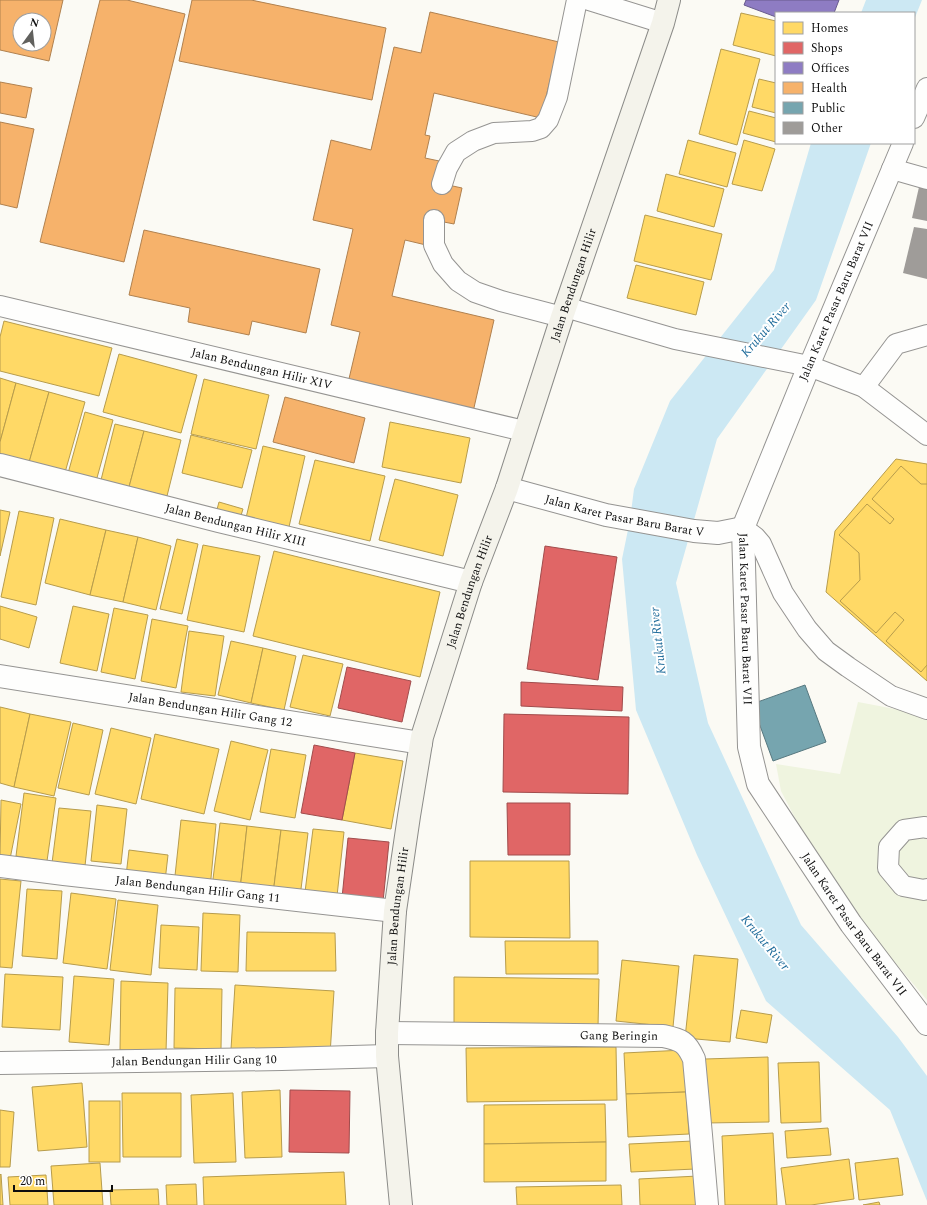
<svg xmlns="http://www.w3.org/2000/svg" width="927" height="1205" font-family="Spectral,serif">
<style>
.pitch{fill:#eff4df}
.water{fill:#cce8f3}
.homes{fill:#ffd966;stroke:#b79c4c}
.shops{fill:#e06666;stroke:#a14c4c}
.offices{fill:#8e7cc3;stroke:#685b8d}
.health{fill:#f6b26b;stroke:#b0814f;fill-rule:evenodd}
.public{fill:#76a5af;stroke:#57787f}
.building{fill:#9f9c99}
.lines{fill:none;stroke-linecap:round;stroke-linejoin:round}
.lane-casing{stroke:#959492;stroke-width:22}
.street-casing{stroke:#959492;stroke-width:24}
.secondary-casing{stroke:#8b8b88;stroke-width:24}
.lane{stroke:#fefefd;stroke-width:20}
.street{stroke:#fefefd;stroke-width:22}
.secondary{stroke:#f4f3eb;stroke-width:22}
.labels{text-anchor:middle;stroke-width:4;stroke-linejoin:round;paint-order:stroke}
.street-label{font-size:12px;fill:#0e0e0e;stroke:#fff}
.water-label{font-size:13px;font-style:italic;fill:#1e6b9a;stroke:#fff}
</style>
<rect width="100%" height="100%" fill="#fbfaf4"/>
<polygon class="pitch" points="858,702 927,715 927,1000 832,889 781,791 776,764 840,774"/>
<g class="water">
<polygon points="866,0 922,0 914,20 914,13 861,13"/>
<polygon points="811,143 871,143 816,300 717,439 676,583 708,723 801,925 898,1037 927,1076 927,1201 890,1110 766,1001 697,855 636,710 622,559 630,520 634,489 670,401 774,270"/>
</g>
<g class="homes">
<polygon points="741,13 776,21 776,56 733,45"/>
<polygon points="721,49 760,59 737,145 699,134"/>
<polygon points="759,79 776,83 776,113 752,107"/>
<polygon points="749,111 776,118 776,142 743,133"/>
<polygon points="688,140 736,153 727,187 679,174"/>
<polygon points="744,140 775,149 762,191 732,184"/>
<polygon points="666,174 724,189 714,227 657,211"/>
<polygon points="645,215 722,234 711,280 634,261"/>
<polygon points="636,265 704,282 696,315 627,298"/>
<polygon points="4,321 112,348 99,396 0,371 0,337"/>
<polygon points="119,354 197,375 181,433 103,412"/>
<polygon points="0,378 16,383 0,442"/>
<polygon points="204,379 269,395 256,449 191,434"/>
<polygon points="16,383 49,392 28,466 0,458 0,442"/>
<polygon points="49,392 85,402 64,476 28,466"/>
<polygon points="85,412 113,420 95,485 67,477"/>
<polygon points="390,422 470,438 461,483 382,467"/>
<polygon points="115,424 144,431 129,487 101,480"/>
<polygon points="144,431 181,440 167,496 129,487"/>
<polygon points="191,435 252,450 242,488 182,473"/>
<polygon points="263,446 305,456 289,527 246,518"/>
<polygon points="896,459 927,464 927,681 826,592 835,531"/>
<polygon points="315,460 385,476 370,541 299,524"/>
<polygon points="901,466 921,484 927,484 927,665 921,672 886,641 904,620 895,612 876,633 840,601 860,580 859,553 839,535 867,504 890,524 894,519 872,499"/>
<polygon points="395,479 458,495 443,556 379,540"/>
<polygon points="219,502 243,509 238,525 215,517"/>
<polygon points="0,510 10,512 0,556"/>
<polygon points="19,511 54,518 36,605 1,597"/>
<polygon points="60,519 106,530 90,595 45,583"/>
<polygon points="106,530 138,537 123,602 90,595"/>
<polygon points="138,537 171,546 156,610 123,602"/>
<polygon points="177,539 198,544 182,614 160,609"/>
<polygon points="203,545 260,556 244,632 187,620"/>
<polygon points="274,551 440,592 420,677 253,636"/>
<polygon points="0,606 37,617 29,648 0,639"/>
<polygon points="73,606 109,614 97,671 60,663"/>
<polygon points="114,608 148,615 135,679 101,672"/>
<polygon points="152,619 188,626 176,688 141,681"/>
<polygon points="189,631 224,636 215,696 181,692"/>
<polygon points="231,641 263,648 251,703 218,695"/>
<polygon points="263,648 296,656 284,710 251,703"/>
<polygon points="303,655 343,664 330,716 290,707"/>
<polygon points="0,707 30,714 14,787 0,783"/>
<polygon points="30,714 71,722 54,796 14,787"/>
<polygon points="73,723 103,730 89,795 58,788"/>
<polygon points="111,728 151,738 136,804 95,794"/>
<polygon points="155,734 219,749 204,814 141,799"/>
<polygon points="231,741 268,750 250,820 214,811"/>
<polygon points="271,749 306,755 295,818 260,812"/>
<polygon points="355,753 403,761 391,829 342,820"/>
<polygon points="24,793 56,798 47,861 16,856"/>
<polygon points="1,800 21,804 10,859 0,857"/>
<polygon points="97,805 127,809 121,864 91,861"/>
<polygon points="59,808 91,811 84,875 51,871"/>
<polygon points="181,820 216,824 210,889 174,885"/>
<polygon points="220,823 247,826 240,890 212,887"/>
<polygon points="247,826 281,830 273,894 240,890"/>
<polygon points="313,829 344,832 337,896 305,892"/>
<polygon points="281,830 308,833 300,897 273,894"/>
<polygon points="129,850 168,855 165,881 126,876"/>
<polygon points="470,861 569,861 570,938 470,937"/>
<polygon points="0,879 21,881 12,968 0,967"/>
<polygon points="27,889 62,891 57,959 22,956"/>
<polygon points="71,893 116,899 107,969 63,963"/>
<polygon points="118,900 158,905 151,975 110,970"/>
<polygon points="203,913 240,915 238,972 201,971"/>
<polygon points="161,925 199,927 197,970 159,968"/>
<polygon points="247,932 335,933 336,971 246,971"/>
<polygon points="505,941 598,941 598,974 506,974"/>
<polygon points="694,955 738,959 730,1042 685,1038"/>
<polygon points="622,960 679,966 673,1027 616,1021"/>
<polygon points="5,974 63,977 60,1030 2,1027"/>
<polygon points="74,976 114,979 109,1045 69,1042"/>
<polygon points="454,977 599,979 598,1028 454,1026"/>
<polygon points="121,981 168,983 166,1052 120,1050"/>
<polygon points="235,985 334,991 330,1055 231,1049"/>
<polygon points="175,988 222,989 221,1049 174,1048"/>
<polygon points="741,1010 772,1015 767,1043 736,1038"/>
<polygon points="616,1047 617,1100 467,1102 466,1048"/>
<polygon points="684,1050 686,1092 626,1094 624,1053"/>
<polygon points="768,1057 769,1122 706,1123 705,1059"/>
<polygon points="819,1062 821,1122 781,1123 778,1063"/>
<polygon points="82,1083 87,1147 38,1151 32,1087"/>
<polygon points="280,1090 282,1157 245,1158 242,1092"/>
<polygon points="686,1092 689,1134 628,1137 626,1094"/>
<polygon points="122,1093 181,1093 181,1157 123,1157"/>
<polygon points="233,1093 236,1162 194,1163 191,1095"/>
<rect x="89" y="1101" width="31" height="61"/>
<polygon points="605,1104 606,1142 484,1144 484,1105"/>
<polygon points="0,1110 14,1112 10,1167 0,1167"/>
<polygon points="828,1128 831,1155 787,1158 785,1131"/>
<polygon points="773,1133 777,1205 725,1205 722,1136"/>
<polygon points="693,1141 695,1169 631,1172 629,1144"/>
<polygon points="606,1142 606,1181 484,1182 484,1144"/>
<polygon points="898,1158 903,1195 859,1200 855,1163"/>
<polygon points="849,1159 854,1199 811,1205 786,1205 781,1168"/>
<polygon points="100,1163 103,1205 54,1205 51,1166"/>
<polygon points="344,1172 346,1205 204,1205 203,1177"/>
<polygon points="1,1174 3,1205 0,1205 0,1175"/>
<polygon points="46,1175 48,1205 10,1205 8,1177"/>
<polygon points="698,1176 699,1205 640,1205 639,1179"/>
<polygon points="196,1184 197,1205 167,1205 166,1185"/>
<polygon points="621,1185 622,1205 517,1205 516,1187"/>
<polygon points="158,1189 159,1205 111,1205 110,1190"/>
<polygon points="879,1202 880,1205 863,1205"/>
</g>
<g class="shops">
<polygon points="545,546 617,557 598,680 527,669"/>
<polygon points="347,667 411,681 402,722 338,708"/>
<polygon points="521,682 623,687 622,711 521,706"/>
<polygon points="504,714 629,717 628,794 503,792"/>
<polygon points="314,745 355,753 342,820 301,813"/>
<polygon points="507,803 570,803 570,855 508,855"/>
<polygon points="348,838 389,842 383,902 342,898"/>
<polygon points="290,1090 350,1091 349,1153 289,1152"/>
</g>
<polygon class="offices" points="746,0 839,0 834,13 776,13 776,17 744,5"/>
<g class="health">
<path d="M0,0h63l-14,61 -49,-11zM20,20h24v24h-24z"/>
<polygon points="100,0 127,0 185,14 124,262 40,242"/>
<polygon points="192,0 251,0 386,28 372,100 179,61"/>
<polygon points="430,12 559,42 541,118 434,93 425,135 430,136 425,158 444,162 439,183 462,188 454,224 434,220 426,245 405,240 392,296 494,320 473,412 348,383 360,332 331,325 353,229 313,220 331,140 371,150 394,47 421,53"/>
<polygon points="0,82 32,88 26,118 0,113"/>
<polygon points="0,122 34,129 17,208 0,204"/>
<polygon points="144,230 320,269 306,333 252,321 249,335 188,322 190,308 129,295"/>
<polygon points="285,397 365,418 354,463 273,442"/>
</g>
<polygon class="public" points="805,685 826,742 773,761 752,704"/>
<g class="building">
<polygon points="919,187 927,189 927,221 912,218"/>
<polygon points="914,227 927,229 927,279 903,273"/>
</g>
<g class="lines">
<defs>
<g id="lane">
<polyline points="589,0 663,23"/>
<polyline points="914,118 927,88"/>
<polyline points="892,169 927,179"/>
<polyline points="442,184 447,168 456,152 473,141 494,133 532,131 541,128 548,120 557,97 577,0"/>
<polyline points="434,220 434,245 443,264 458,281 475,292 501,301 562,317"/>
<path id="s1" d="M0,306l524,125"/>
<polyline points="565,307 675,339 809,366 864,387 927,435"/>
<polyline points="809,366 903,143"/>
<polyline points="864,387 896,344 927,335"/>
<polyline points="743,528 755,537 761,544 783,593 807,629 826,651 848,667 891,696 927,709"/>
<polyline points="927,828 925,827 904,830 889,847 888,868 903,886 924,890 927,889"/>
</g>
<g id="street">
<path id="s2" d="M809,366l-66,162 6,219 9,37 93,140 76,100"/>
<path id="s3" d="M0,465l219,56 252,61"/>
<path id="s4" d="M507,488l99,27 88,16 24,2 25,-5"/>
<path id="s5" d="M0,676l421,67"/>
<path id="s6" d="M0,866l64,8 331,37"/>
<path id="s7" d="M387,1033l276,3c18,4 23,5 31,23l7,76 6,70"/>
<path id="s8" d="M0,1063l282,-4 105,-3"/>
</g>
<g id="secondary">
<path id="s9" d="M401,1205l-14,-149v-23l8,-122 14,-95 13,-79 49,-155 36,-94 55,-171 101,-294 6,-23"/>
</g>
</defs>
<use href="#lane" class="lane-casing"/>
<use href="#street" class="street-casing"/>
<use href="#secondary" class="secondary-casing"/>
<use href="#lane" class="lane"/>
<use href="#street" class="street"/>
<use href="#secondary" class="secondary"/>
</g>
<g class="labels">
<g class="street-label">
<text dy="4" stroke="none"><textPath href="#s9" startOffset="948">Jalan Bendungan Hilir</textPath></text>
<text transform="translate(836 301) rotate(-67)" y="4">Jalan Karet Pasar Baru Barat VII</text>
<text dy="4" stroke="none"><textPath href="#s1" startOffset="269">Jalan Bendungan Hilir XIV</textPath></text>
<text dy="4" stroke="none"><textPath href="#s4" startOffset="121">Jalan Karet Pasar Baru Barat V</textPath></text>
<text dy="4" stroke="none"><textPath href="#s3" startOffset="243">Jalan Bendungan Hilir XIII</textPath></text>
<text dy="4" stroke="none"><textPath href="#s9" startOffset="624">Jalan Bendungan Hilir</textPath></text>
<text dy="4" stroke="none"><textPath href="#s2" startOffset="266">Jalan Karet Pasar Baru Barat VII</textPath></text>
<text dy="4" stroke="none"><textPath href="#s5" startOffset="213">Jalan Bendungan Hilir Gang 12</textPath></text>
<text dy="4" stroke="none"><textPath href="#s6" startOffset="199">Jalan Bendungan Hilir Gang 11</textPath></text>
<text dy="4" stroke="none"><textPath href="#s9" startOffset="300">Jalan Bendungan Hilir</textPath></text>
<text dy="4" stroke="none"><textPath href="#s2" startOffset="602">Jalan Karet Pasar Baru Barat VII</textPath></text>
<text dy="4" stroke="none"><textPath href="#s7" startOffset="232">Gang Beringin</textPath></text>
<text dy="4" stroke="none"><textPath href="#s8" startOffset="194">Jalan Bendungan Hilir Gang 10</textPath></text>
</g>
<g class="water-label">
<text transform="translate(765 329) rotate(-49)" y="5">Krukut River</text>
<text transform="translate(657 641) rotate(-96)" y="5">Krukut River</text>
<text transform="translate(766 942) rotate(50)" y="5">Krukut River</text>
</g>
</g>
<rect x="775" y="12" width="140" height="132" fill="#ffffff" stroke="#9f9f9f"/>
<rect x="783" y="22" width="20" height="12" fill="#ffd966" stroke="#9f9f9f"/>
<text x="811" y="32" font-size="12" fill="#0e0e0e">Homes</text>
<rect x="783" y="42" width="20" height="12" fill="#e06666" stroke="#9f9f9f"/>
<text x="811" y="52" font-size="12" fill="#0e0e0e">Shops</text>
<rect x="783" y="62" width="20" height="12" fill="#8e7cc3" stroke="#9f9f9f"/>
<text x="811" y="72" font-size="12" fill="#0e0e0e">Offices</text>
<rect x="783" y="82" width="20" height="12" fill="#f6b26b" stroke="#9f9f9f"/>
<text x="811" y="92" font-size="12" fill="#0e0e0e">Health</text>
<rect x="783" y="102" width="20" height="12" fill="#76a5af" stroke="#9f9f9f"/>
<text x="811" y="112" font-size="12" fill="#0e0e0e">Public</text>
<rect x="783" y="122" width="20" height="12" fill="#9f9c99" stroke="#9f9f9f"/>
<text x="811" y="132" font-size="12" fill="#0e0e0e">Other</text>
<g transform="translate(32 32) rotate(15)"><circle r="19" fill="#ffffff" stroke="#9f9f9f"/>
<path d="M0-3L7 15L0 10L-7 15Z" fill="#61615e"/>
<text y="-6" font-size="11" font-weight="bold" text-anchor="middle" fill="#0e0e0e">N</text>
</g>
<path d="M14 1185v6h98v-6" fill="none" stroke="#0e0e0e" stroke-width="2"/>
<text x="20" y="1185" font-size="12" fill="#0e0e0e" stroke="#ffffff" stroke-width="3" paint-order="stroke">20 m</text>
</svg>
